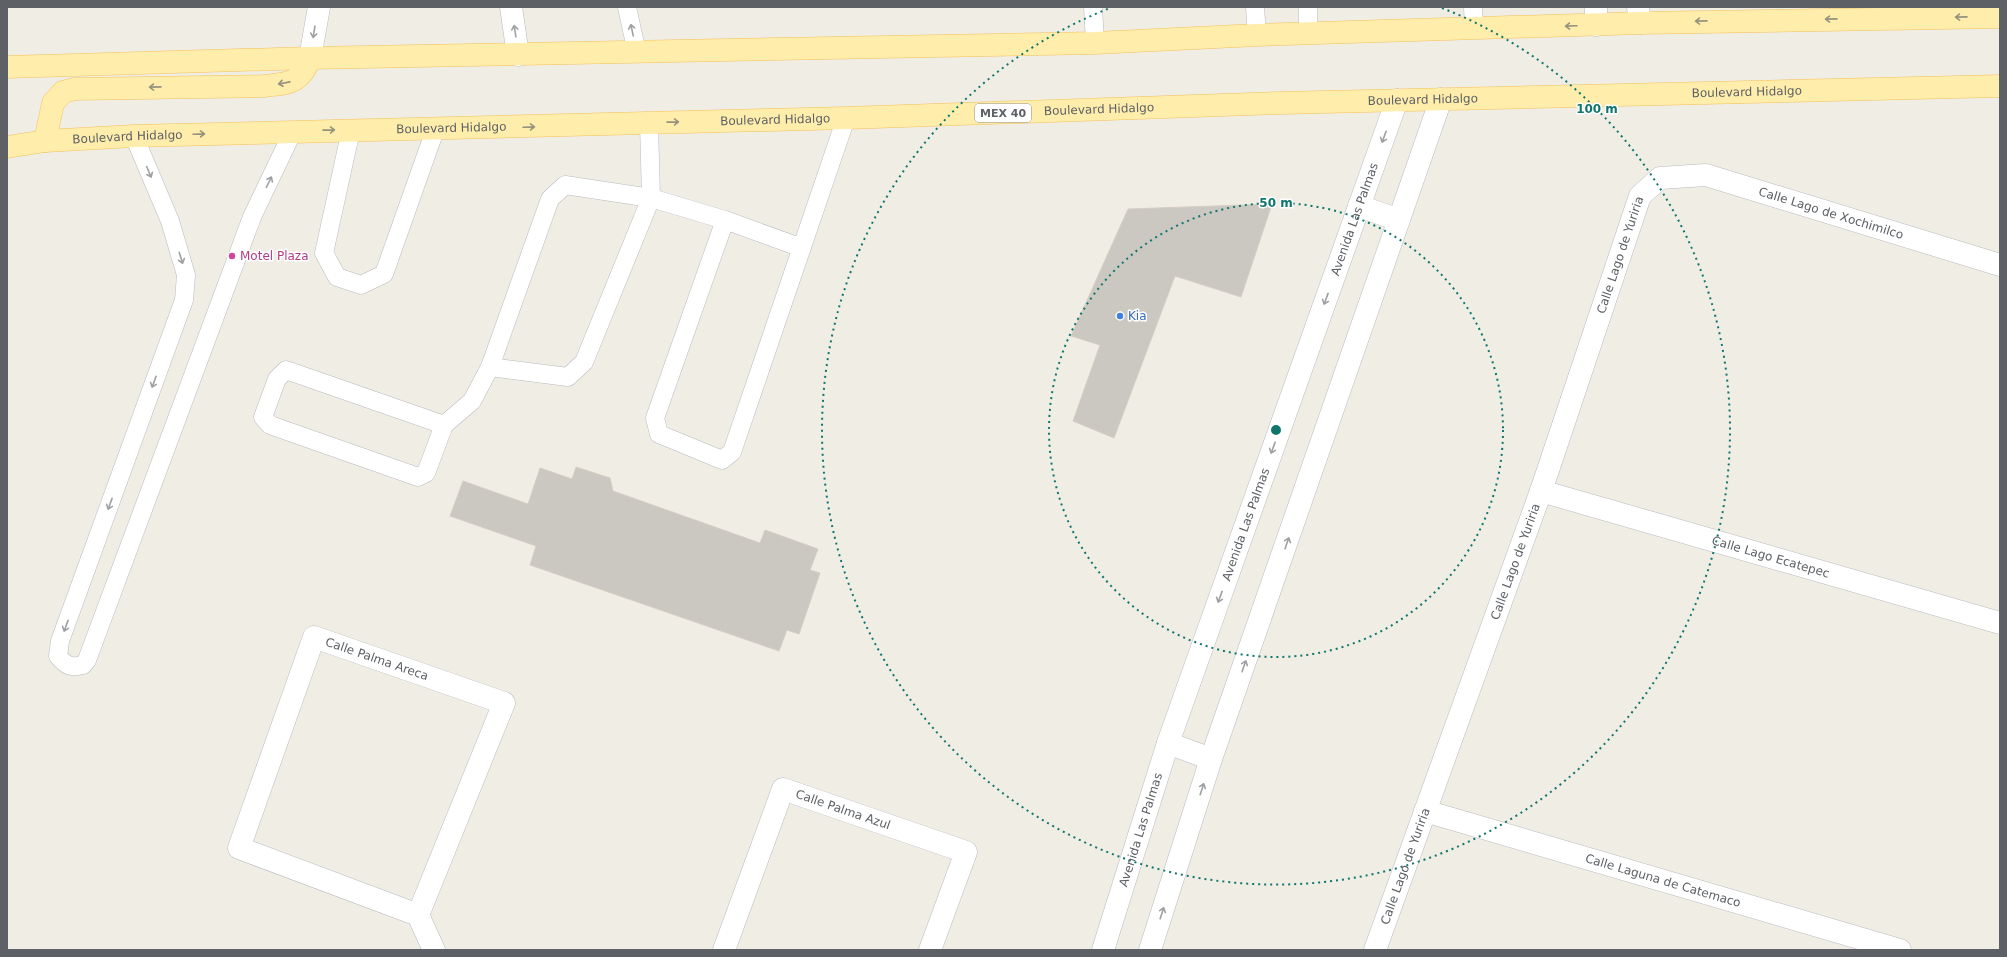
<svg xmlns="http://www.w3.org/2000/svg" width="2007" height="957" font-family="'DejaVu Sans',sans-serif">
<style>
.building{fill:#cbc8c2;stroke:#d5cec3}
.lines{fill:none;stroke-linecap:round;stroke-linejoin:round}
.service-casing{stroke:#b8bbbf;stroke-width:19}
.minor-casing{stroke:#b8bbbf;stroke-width:23}
.primary-casing{stroke:#f4c15a;stroke-width:23}
.service{stroke:#fff;stroke-width:18}
.minor{stroke:#fff;stroke-width:22}
.primary{stroke:#ffedab;stroke-width:22}
.oneway{stroke:#96927e}
.oneway2{stroke:#9ea0a3}
.ring{fill:none;stroke:#0f766e;stroke-width:2;stroke-dasharray:2 4}
.hotel-dot{fill:#d1479c;stroke:#fff;stroke-width:1.5}
.shop-dot{fill:#3f7fe0;stroke:#fff;stroke-width:1.5}
.labels{text-anchor:middle;stroke-width:3;stroke-linejoin:round;paint-order:stroke}
.shield{fill:#fff;stroke:#8e9094;stroke-width:1}
.shield-label{font-size:11px;font-weight:bold;fill:#5d6166}
.street-label{font-size:12px;fill:#5d6166;stroke:#fff}
.hotel-label{font-size:12px;fill:#b23c85;stroke:#fff;text-anchor:start}
.shop-label{font-size:12px;fill:#366cbe;stroke:#fff;text-anchor:start}
.centre{fill:#0f766e;stroke:#fff;stroke-width:2}
.ring-label{font-size:12px;text-anchor:middle;font-weight:bold;fill:#0f766e;stroke:#fff;stroke-width:3;stroke-linejoin:round;paint-order:stroke}
</style>
<rect width="100%" height="100%" fill="#f0ede5"/>
<g class="building">
<polygon points="1272,204 1241,297 1175,276 1114,438 1073,421 1100,345 1071,336 1128,209"/>
<polygon points="576,467 610,478 613,491 760,543 765,530 818,549 810,570 820,573 799,634 787,630 779,651 530,565 536,546 450,516 463,481 528,504 540,468 572,479"/>
</g>
<g class="lines">
<defs>
<g id="service">
<polyline points="627,7 637,53"/>
<polyline points="1093,7 1095,43"/>
<polyline points="1255,7 1257,35"/>
<polyline points="1308,7 1308,34"/>
<polyline points="1473,7 1474,28"/>
<polyline points="351,130 324,253 337,277 361,285 384,274 435,130"/>
<path d="M134,136l36,85 16,54 -2,25 -124,341 -2,15c8,10 13,12 25,9l4,-5 165,-443 41,-86"/>
<polyline points="725,220 655,418 659,434 722,460 732,452 846,118"/>
<polyline points="490,367 568,377 584,362 651,198 649,123"/>
<polyline points="444,425 286,370 277,379 263,417 270,425 418,477 426,473 444,425 472,401 490,367 550,199 565,185 651,198 725,220 802,248"/>
</g>
<g id="minor">
<polyline points="511,7 518,55"/>
<polyline points="1638,7 1640,23"/>
<polyline points="1596,25 1596,7"/>
<polyline points="310,58 319,7"/>
<polyline points="1359,206 1399,220"/>
<path id="s1" d="M1541,491l459,132"/>
<polyline points="1168,743 1211,759"/>
<path id="s2" d="M1425,811l475,139"/>
<polyline points="418,915 504,703 314,637 239,848 418,915 434,950"/>
<path id="s3" d="M724,950l59,-161 183,63 -36,98"/>
<path id="s4" d="M1103,950l65,-207 229,-643"/>
<polyline points="1150,950 1211,759 1441,99"/>
<path id="s5" d="M1375,950l166,-459 99,-295 20,-18 46,-3 294,90"/>
</g>
<g id="primary">
<polyline points="7,67 310,58 1095,43 1257,35 1640,23 2000,17"/>
<path d="M45,141l8,-38 10,-11 12,-3 189,-3c26,-3 36,-2 46,-28"/>
<path id="s6" d="M7,147l38,-6 89,-5 712,-18 435,-15 719,-17"/>
</g>
</defs>
<use href="#service" class="service-casing"/>
<use href="#minor" class="minor-casing"/>
<use href="#primary" class="primary-casing"/>
<use href="#service" class="service"/>
<use href="#minor" class="minor"/>
<use href="#primary" class="primary"/>
</g>
<defs><path id="oneway-shaft" d="M-6 0H5M1.5-3L5.5 0L1.5 3" fill="none" stroke-width="1.6" stroke-linecap="round" stroke-linejoin="round"/></defs>
<g class="oneway">
<use href="#oneway-shaft" transform="translate(1961 17) rotate(179)"/>
<use href="#oneway-shaft" transform="translate(1831 19) rotate(179)"/>
<use href="#oneway-shaft" transform="translate(1701 21) rotate(179)"/>
<use href="#oneway-shaft" transform="translate(1571 26) rotate(178)"/>
<use href="#oneway-shaft" transform="translate(284 83) rotate(169)"/>
<use href="#oneway-shaft" transform="translate(155 87) rotate(179)"/>
<use href="#oneway-shaft" transform="translate(673 122) rotate(-1)"/>
<use href="#oneway-shaft" transform="translate(529 127) rotate(-2)"/>
<use href="#oneway-shaft" transform="translate(329 130) rotate(-1)"/>
<use href="#oneway-shaft" transform="translate(199 134) rotate(-2)"/>
</g>
<g class="oneway2">
<use href="#oneway-shaft" transform="translate(632 30) rotate(-102)"/>
<use href="#oneway-shaft" transform="translate(515 31) rotate(-99)"/>
<use href="#oneway-shaft" transform="translate(314 32) rotate(99)"/>
<use href="#oneway-shaft" transform="translate(1384 137) rotate(110)"/>
<use href="#oneway-shaft" transform="translate(149 172) rotate(67)"/>
<use href="#oneway-shaft" transform="translate(269 182) rotate(-64)"/>
<use href="#oneway-shaft" transform="translate(181 258) rotate(73)"/>
<use href="#oneway-shaft" transform="translate(1326 299) rotate(110)"/>
<use href="#oneway-shaft" transform="translate(154 382) rotate(110)"/>
<use href="#oneway-shaft" transform="translate(1273 448) rotate(110)"/>
<use href="#oneway-shaft" transform="translate(110 504) rotate(110)"/>
<use href="#oneway-shaft" transform="translate(1287 543) rotate(-71)"/>
<use href="#oneway-shaft" transform="translate(1220 597) rotate(110)"/>
<use href="#oneway-shaft" transform="translate(66 626) rotate(110)"/>
<use href="#oneway-shaft" transform="translate(1244 666) rotate(-71)"/>
<use href="#oneway-shaft" transform="translate(1202 789) rotate(-72)"/>
<use href="#oneway-shaft" transform="translate(1162 913) rotate(-72)"/>
</g>
<g class="ring">
<circle cx="1276" cy="430" r="227"/>
<path d="M1442 8A454 454 0 1 1 1110 8"/>
</g>
<circle class="hotel-dot" cx="232" cy="256" r="4"/>
<circle class="shop-dot" cx="1120" cy="316" r="4"/>
<g class="labels">
<rect class="shield" x="975" y="104" width="56" height="18" rx="3"/>
<g class="shield-label">
<text x="1003" y="117">MEX 40</text>
</g>
<g class="street-label">
<text dy="4" stroke="none"><textPath href="#s6" startOffset="1741">Boulevard Hidalgo</textPath></text>
<text dy="4" stroke="none"><textPath href="#s6" startOffset="1417">Boulevard Hidalgo</textPath></text>
<text dy="4" stroke="none"><textPath href="#s6" startOffset="1093">Boulevard Hidalgo</textPath></text>
<text dy="4" stroke="none"><textPath href="#s6" startOffset="769">Boulevard Hidalgo</textPath></text>
<text dy="4" stroke="none"><textPath href="#s6" startOffset="445">Boulevard Hidalgo</textPath></text>
<text dy="4" stroke="none"><textPath href="#s6" startOffset="121">Boulevard Hidalgo</textPath></text>
<text dy="4" stroke="none"><textPath href="#s5" startOffset="1003">Calle Lago de Xochimilco</textPath></text>
<text dy="4" stroke="none"><textPath href="#s4" startOffset="773">Avenida Las Palmas</textPath></text>
<text dy="4" stroke="none"><textPath href="#s5" startOffset="737">Calle Lago de Yuriria</textPath></text>
<text dy="4" stroke="none"><textPath href="#s4" startOffset="449">Avenida Las Palmas</textPath></text>
<text dy="4" stroke="none"><textPath href="#s1" startOffset="239">Calle Lago Ecatepec</textPath></text>
<text dy="4" stroke="none"><textPath href="#s5" startOffset="413">Calle Lago de Yuriria</textPath></text>
<text transform="translate(377 659) rotate(19)" y="4">Calle Palma Areca</text>
<text dy="4" stroke="none"><textPath href="#s3" startOffset="235">Calle Palma Azul</textPath></text>
<text dy="4" stroke="none"><textPath href="#s4" startOffset="126">Avenida Las Palmas</textPath></text>
<text dy="4" stroke="none"><textPath href="#s5" startOffset="89">Calle Lago de Yuriria</textPath></text>
<text dy="4" stroke="none"><textPath href="#s2" startOffset="248">Calle Laguna de Catemaco</textPath></text>
</g>
<g class="hotel-label">
<text x="240" y="260">Motel Plaza</text>
</g>
<g class="shop-label">
<text x="1128" y="320">Kia</text>
</g>
</g>
<circle cx="1276" cy="430" r="6" class="centre"/>
<g class="ring-label">
<text x="1597" y="113">100 m</text>
<text x="1276" y="207">50 m</text>
</g>
<rect width="2007" height="957" fill="none" stroke="#5d6166" stroke-width="16"/>
</svg>
